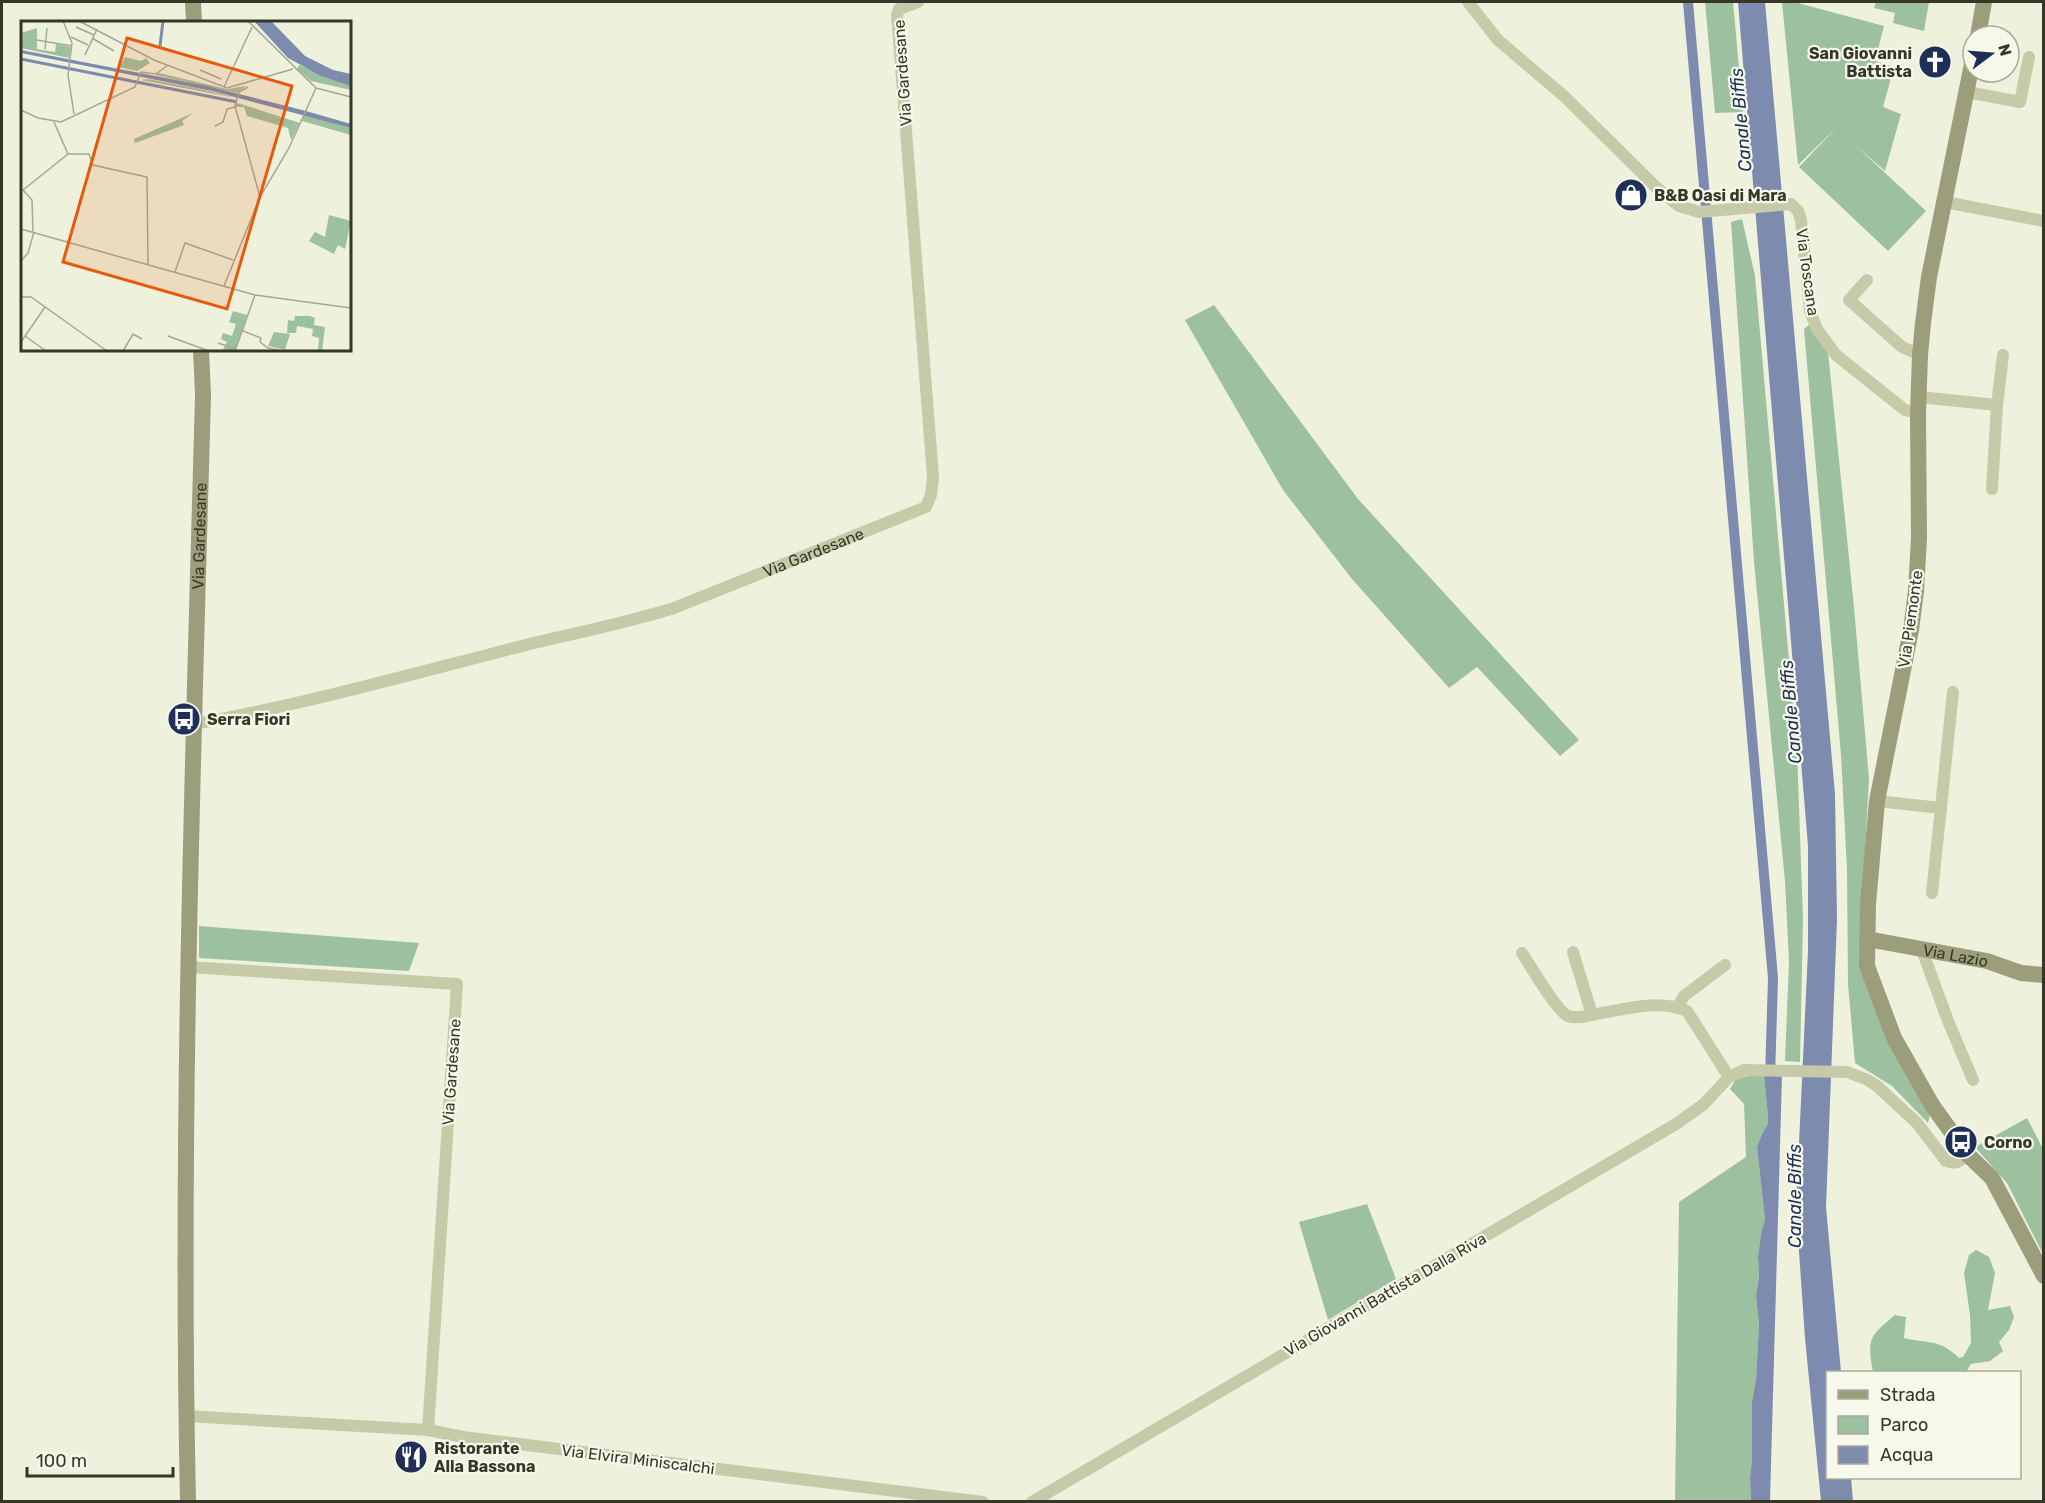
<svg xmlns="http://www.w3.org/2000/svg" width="2045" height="1503" font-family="Rubik,sans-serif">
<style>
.green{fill:#9dc09e}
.water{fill:#7d8bae}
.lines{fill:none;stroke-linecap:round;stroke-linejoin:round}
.canal{stroke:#7d8bae;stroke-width:10}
.street{stroke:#c6caa9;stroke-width:12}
.secondary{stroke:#9c9d7b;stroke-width:16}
.labels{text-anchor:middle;stroke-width:4.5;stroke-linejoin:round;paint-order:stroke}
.poi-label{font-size:16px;font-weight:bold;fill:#373729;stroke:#f6f9ea;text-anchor:start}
.street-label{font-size:16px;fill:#373729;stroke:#f6f9ea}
.water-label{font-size:18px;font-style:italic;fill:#1f2f57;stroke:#f6f9ea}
.inset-river{fill:none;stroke:#7d8bae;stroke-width:3}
.inset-road{fill:none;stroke:#a5a795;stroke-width:1.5}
.view{fill:#e8590c;fill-opacity:0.15;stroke:#e8590c;stroke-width:3}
.inset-edge{fill:none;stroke:#373729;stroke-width:3}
</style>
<rect width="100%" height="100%" fill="#eef2dd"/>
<g class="green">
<polygon points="1705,2 1733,2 1743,112 1715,113"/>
<polygon points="1782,2 1794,2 1884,26 1875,61 1894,67 1883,107 1901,114 1885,171 1854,144 1926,211 1888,251 1799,167 1837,127 1798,165"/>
<polygon points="1876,2 1929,2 1924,31 1893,23 1895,13 1874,8"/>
<polygon points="1742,219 1755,276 1797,751 1803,918 1800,1062 1785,1061 1789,962 1785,881 1754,562 1731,222"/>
<polygon points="1214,305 1358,499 1579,740 1560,756 1477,667 1449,688 1352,579 1283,490 1185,320"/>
<polygon points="1809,325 1828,352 1854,607 1869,779 1862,909 1864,967 1931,1109 1928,1123 1892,1086 1855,1063 1848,984 1847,869 1841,755 1804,329"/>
<polygon points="199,926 419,943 409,971 199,958"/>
<polygon points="1752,1075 1764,1075 1768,1117 1768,1125 1762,1134 1757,1147 1765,1220 1761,1233 1758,1257 1759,1276 1756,1296 1759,1324 1756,1380 1752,1402 1752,1459 1750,1477 1751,1501 1675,1502 1679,1202 1746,1157 1744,1104 1730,1089 1736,1079"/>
<polygon points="2027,1118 2043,1149 2043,1254 2007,1183 1975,1147"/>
<polygon points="1367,1204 1396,1279 1328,1320 1299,1222"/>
<path d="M1976,1250l13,7 6,16 -7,37 22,-4 4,11 -5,13 -10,12 4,9 -13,10 -19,3 -5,8h-93c-6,-34 -4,-35 22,-57l11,2 -2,21c23,6 35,0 55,20l4,-1 8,-14 -1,-28 -6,-42 5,-18z"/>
</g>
<g class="water">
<polygon points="1738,2 1765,2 1835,794 1837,919 1826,1207 1841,1372 1828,1372 1828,1478 1851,1478 1853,1501 1821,1501 1805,1338 1796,1208 1808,951 1808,846"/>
<polygon points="1764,1075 1782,1075 1770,1501 1751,1502 1750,1477 1752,1459 1752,1402 1756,1380 1759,1324 1756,1296 1759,1276 1758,1257 1761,1233 1765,1220 1757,1147 1762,1134 1768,1124 1768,1117"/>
</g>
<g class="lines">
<polyline class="canal" points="1688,2 1773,978 1770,1078"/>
<g class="street">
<polyline points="1468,2 1498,40 1565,97 1657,188 1679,206 1699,212 1791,204 1798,211 1801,220 1810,311 1817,329 1836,355 1905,410 1918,413"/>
<polyline points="1967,92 2020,102 2029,57"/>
<polyline points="1945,202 2044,221"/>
<polyline points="1867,280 1849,300 1902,347 1920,355"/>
<polyline points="1919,397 1997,405"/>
<polyline points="1992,489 1997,405 2003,355"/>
<path id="s1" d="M194,724c107,-19 211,-48 316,-75 54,-14 110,-24 164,-41l252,-101 5,-12 2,-18 -36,-462 2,-6 19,-7"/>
<polyline points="1877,801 1941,808"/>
<polyline points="1932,893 1953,692"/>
<polyline points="1922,950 1948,1021 1973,1080"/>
<polyline points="1573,952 1592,1015"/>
<path d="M1522,953c8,12 35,59 46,63 9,3 20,0 28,-2 30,-5 63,-15 91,-3l42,66"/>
<polyline points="188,967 457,984 428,1430"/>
<polyline points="1677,1007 1684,996 1725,965"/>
<polyline points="186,1416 428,1430 463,1437 983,1502"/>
<path d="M1032,1502l644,-378 28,-20 25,-27 15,-7 103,2 21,8 9,6 40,37 29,38c10,4 14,0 22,-6"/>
</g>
<g class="secondary">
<polyline points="193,2 194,22"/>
<polyline points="1978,36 1984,2"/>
<polyline points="1973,59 1929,277 1923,323 1920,355 1918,413 1919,538 1916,591 1911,630 1877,801 1868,904 1867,966 1894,1038 1932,1105 1968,1155 1992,1178 2044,1276"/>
<path id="s2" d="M1867,939l120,22 34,12 23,2"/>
<path id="s3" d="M188,1502c-8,-369 5,-739 15,-1107l-2,-45"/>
</g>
</g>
<defs>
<symbol id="church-disc" viewBox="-11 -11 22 22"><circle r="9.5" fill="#1f2f57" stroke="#f6f9ea"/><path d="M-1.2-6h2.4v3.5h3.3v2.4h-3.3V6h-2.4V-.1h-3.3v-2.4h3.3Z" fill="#fff"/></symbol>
<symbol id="shop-disc" viewBox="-11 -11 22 22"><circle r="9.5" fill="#1f2f57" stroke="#f6f9ea"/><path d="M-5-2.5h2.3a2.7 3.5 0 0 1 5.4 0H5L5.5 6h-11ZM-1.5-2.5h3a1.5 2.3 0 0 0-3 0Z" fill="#fff"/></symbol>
<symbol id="bus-disc" viewBox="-11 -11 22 22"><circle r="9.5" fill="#1f2f57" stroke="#f6f9ea"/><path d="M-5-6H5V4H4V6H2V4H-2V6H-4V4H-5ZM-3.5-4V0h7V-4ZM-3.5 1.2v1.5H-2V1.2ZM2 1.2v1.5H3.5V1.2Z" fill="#fff"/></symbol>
<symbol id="restaurant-disc" viewBox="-11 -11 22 22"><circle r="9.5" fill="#1f2f57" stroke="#f6f9ea"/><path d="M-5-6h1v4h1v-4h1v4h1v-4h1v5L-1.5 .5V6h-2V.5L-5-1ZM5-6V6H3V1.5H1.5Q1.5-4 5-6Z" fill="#fff"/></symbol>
</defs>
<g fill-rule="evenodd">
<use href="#church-disc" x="1916" y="43" width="38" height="38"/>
<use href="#shop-disc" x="1612" y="176" width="38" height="38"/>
<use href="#bus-disc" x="165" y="700" width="38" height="38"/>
<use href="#bus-disc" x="1942" y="1123" width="38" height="38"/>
<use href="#restaurant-disc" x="392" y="1438" width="38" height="38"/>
</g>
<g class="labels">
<g class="poi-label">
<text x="1912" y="59" text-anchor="end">San Giovanni<tspan x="1912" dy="18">Battista</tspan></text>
<text x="1654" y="201">B&amp;B Oasi di Mara</text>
<text x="207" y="725">Serra Fiori</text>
<text x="1984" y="1148">Corno</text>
<text x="434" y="1454">Ristorante<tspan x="434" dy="18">Alla Bassona</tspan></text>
</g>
<g class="street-label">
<text transform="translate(902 73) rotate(-94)" y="6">Via Gardesane</text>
<text transform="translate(1808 272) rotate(82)" y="6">Via Toscana</text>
<text dy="6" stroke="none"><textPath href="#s3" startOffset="966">Via Gardesane</textPath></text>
<text dy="6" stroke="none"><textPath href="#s1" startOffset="644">Via Gardesane</textPath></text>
<text transform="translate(1910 619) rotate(-82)" y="6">Via Piemonte</text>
<text dy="6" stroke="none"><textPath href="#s2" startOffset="90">Via Lazio</textPath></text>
<text transform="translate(451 1072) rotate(-86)" y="6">Via Gardesane</text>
<text transform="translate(1385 1294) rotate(-30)" y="6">Via Giovanni Battista Dalla Riva</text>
<text transform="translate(638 1459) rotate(7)" y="6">Via Elvira Miniscalchi</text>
</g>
<g class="water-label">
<text transform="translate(1741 120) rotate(-95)" y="6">Canale Biffis</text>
<text transform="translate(1791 712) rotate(-95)" y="6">Canale Biffis</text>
<text transform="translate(1795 1196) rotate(-90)" y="6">Canale Biffis</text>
</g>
</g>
<g transform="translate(21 21)">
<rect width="330" height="330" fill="#eef2dd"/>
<path d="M16,7v21l18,3 1,-8 15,3 -2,11 -48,-10v-15zM104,36l16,4 5,-3 4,5 -13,8 -18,-4zM278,44l52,20v5l-40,-9 -14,-12zM138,52l68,16 19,-3 -9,7 -82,-18zM127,58l53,10 35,9 -95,-18zM215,82l5,1 59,19 -9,17 -3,-12 -41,-12 -3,-9h-8zM172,92l-11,8 2,4 -49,18 -1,-4zM283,93l47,14v7l-49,-14zM308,194l22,6 -6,28 -7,-4 -4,9 -25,-13 6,-9 10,5zM212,290l14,4 -12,36h-13l5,-9 -6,-3 2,-6 9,3 4,-12 -7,-2zM274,295h15l5,2 -1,7 11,2 -3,24h-4l1,-13 -7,-2 1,-7 -16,-3 -1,7h-9l1,-13 6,1zM253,311l16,2 -5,16 -17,-4z" fill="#9dc09e"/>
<path d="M233,0h17l34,35 28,14 18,4v12l-30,-10 -33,-18zM0,29l186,36 99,25 45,13v4l-139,-37 -191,-38z" fill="#7d8bae"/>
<path class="inset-river" d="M139,25l3,-25M0,38l216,43"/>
<path class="inset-road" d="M42,0l9,22 -4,32 6,39M58,0l75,39 73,28 66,-19M227,0l68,67 35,9M55,6l18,8M50,16l17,8M71,17l22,13M16,19l35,6M24,28l2,-21M64,34l12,-26M179,49l21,9M203,66l28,-60M227,66l-9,5 -4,14 25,91M0,89l17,8 23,4 74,-35 6,-15 15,2 12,-9M194,105l8,-4 4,-13 8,-2M47,133h21l4,11 54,12 1,87M0,208l234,66 96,13M12,211l-1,-32 -9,-10 45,-36 -14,-32M0,240l7,-8 6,-21M154,251l10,-29 48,17M203,265l36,-89 29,-49 27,-60M0,276h10l76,54M222,310l18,7 -1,4 8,6 14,3M4,315l21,15M147,315l41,15M0,321l24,-35M197,322l18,6M102,330l10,-17 9,5M214,330l20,-56"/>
<path class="view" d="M106,17l165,48 -65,223 -164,-47z"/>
<rect width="330" height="330" class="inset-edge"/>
</g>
<rect width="2045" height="1503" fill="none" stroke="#373729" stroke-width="6"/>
<rect x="1826" y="1371" width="195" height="108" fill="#f6f9ea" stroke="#aaab9d" stroke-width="1.5"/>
<rect x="1838" y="1390" width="30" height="9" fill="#9c9d7b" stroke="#aaab9d" stroke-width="1.5"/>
<text x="1880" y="1401" font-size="18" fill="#373729">Strada</text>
<rect x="1838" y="1416" width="30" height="18" fill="#9dc09e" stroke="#aaab9d" stroke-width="1.5"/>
<text x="1880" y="1431" font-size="18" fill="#373729">Parco</text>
<rect x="1838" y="1446" width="30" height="18" fill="#7d8bae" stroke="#aaab9d" stroke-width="1.5"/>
<text x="1880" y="1461" font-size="18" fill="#373729">Acqua</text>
<g transform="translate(1991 54) rotate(74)"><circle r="28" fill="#f6f9ea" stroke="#aaab9d" stroke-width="1.5"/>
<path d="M0-4.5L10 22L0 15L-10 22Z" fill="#1f2f57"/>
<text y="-9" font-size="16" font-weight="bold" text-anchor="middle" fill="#373729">N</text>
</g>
<path d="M27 1467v9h146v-9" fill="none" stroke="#373729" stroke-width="3"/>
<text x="36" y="1467" font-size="18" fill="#373729" stroke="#f6f9ea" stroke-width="4.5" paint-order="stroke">100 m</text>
</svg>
